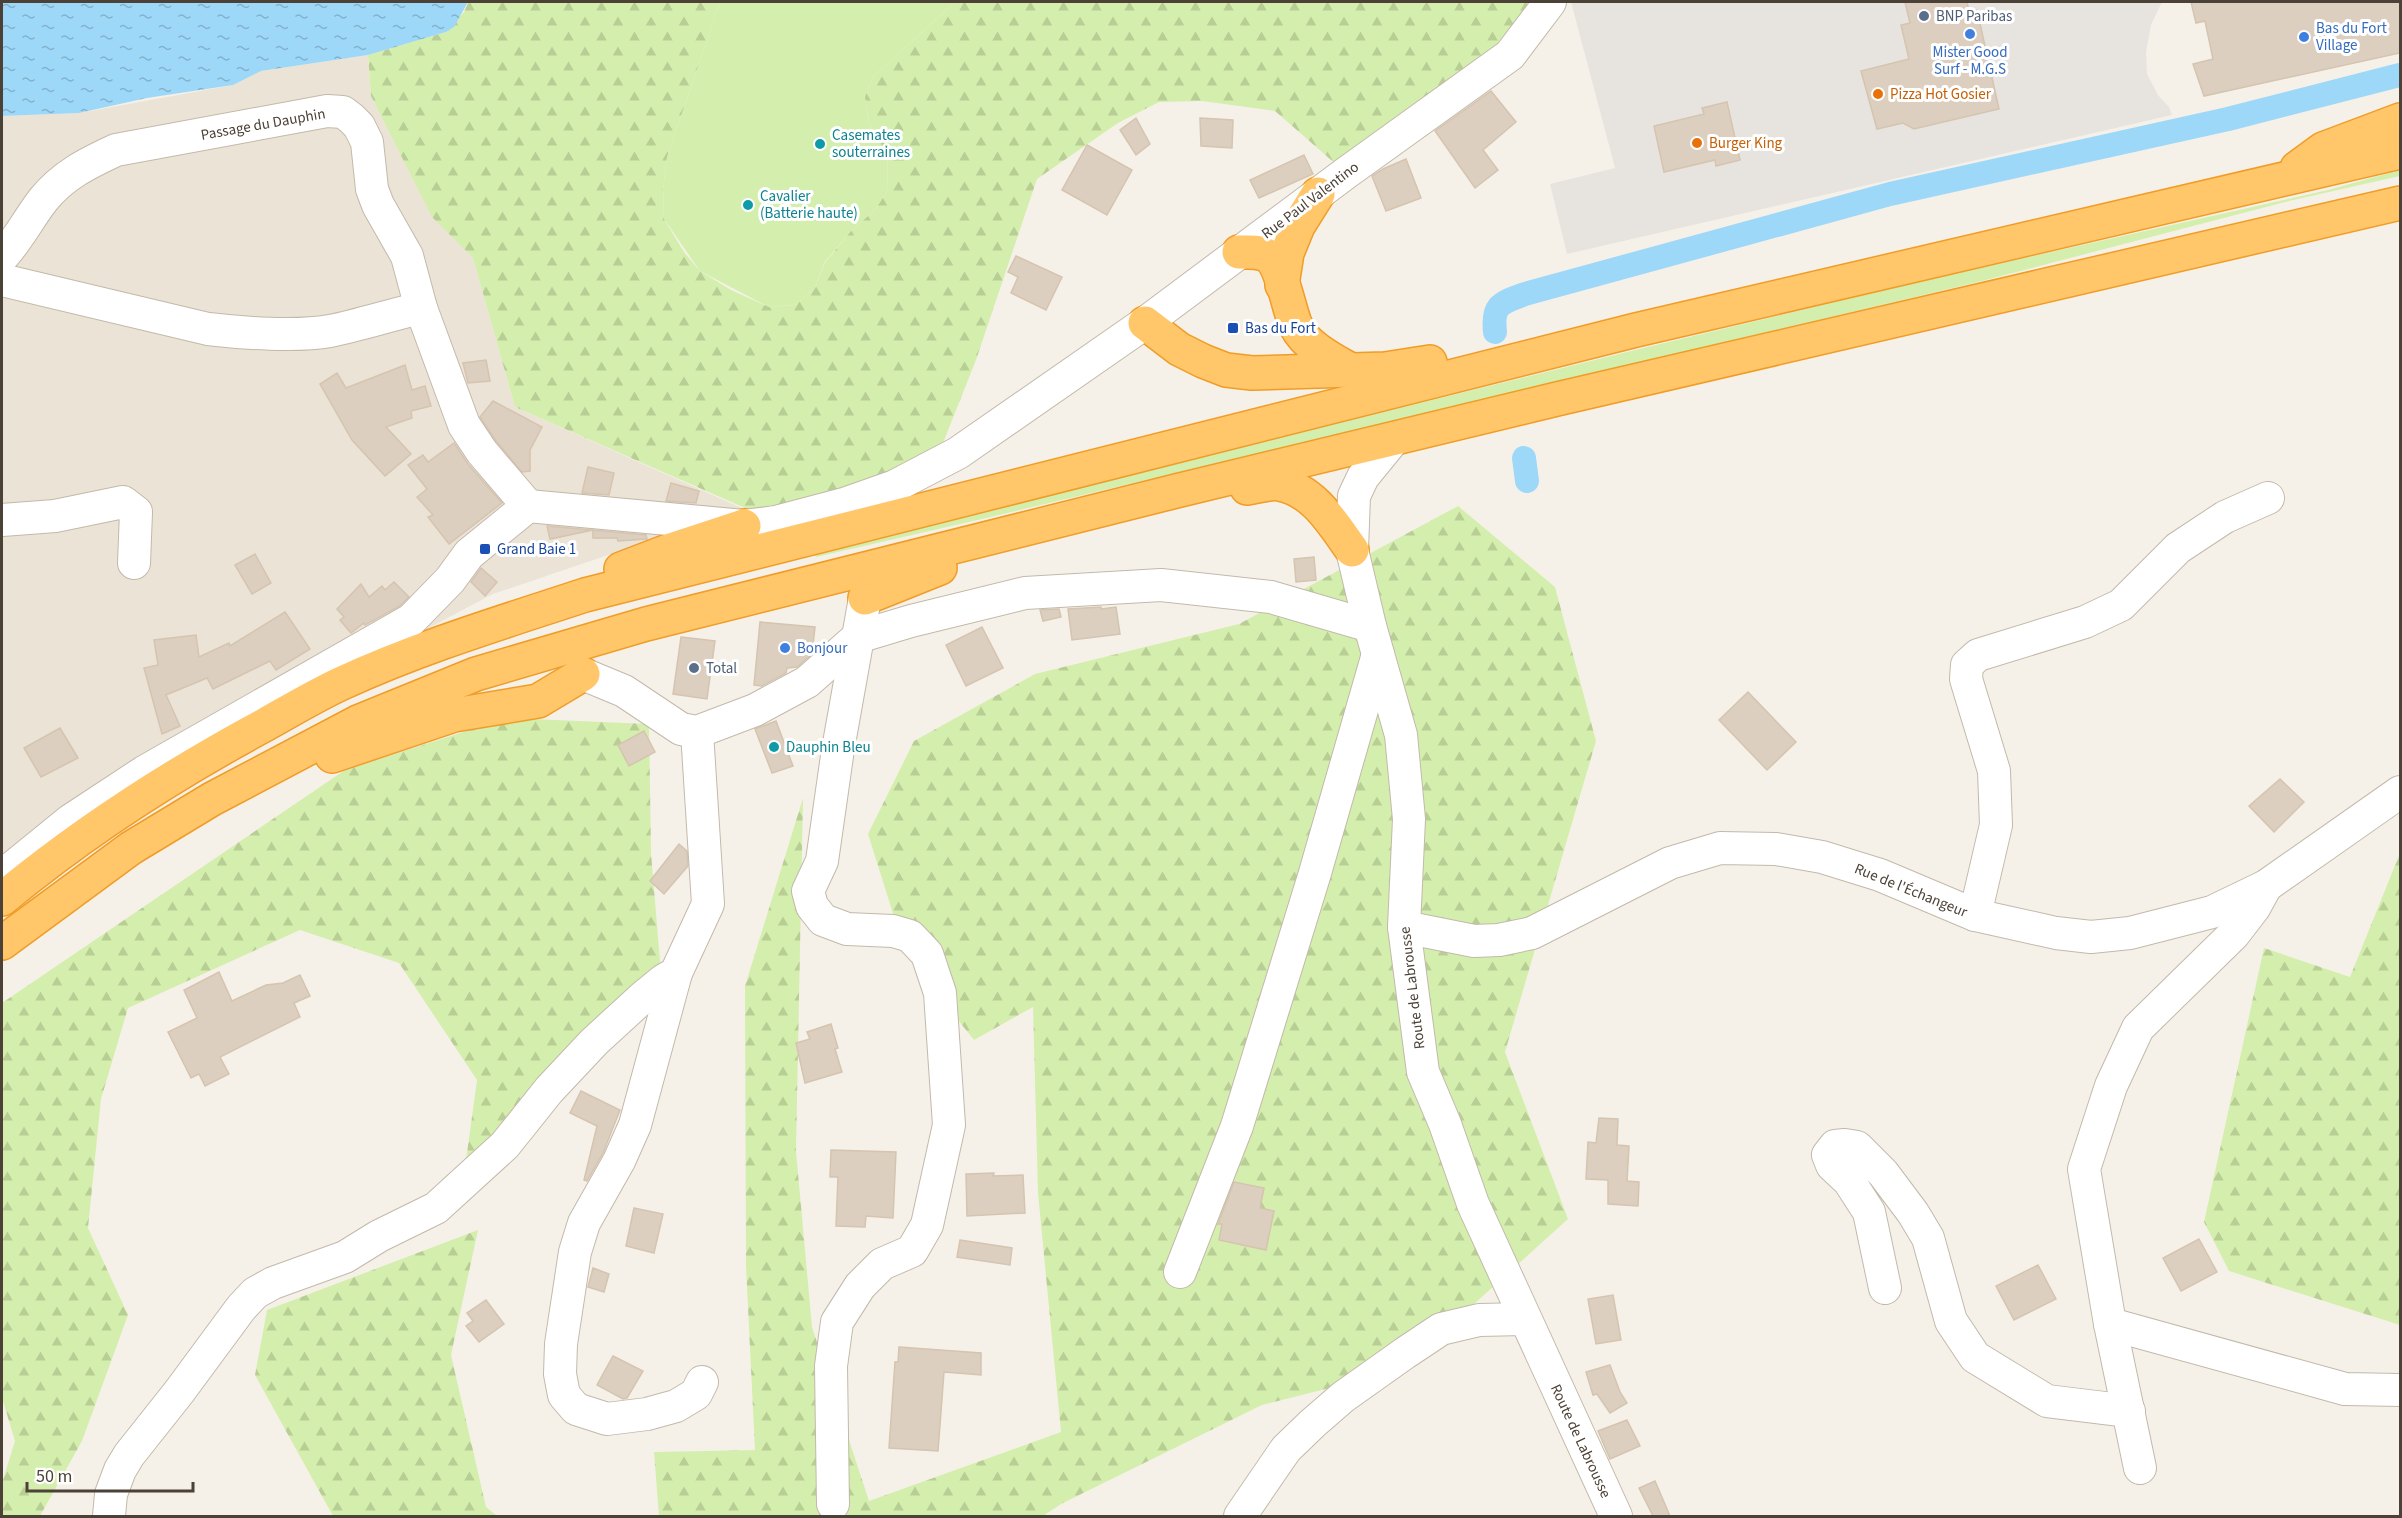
<svg xmlns="http://www.w3.org/2000/svg" width="2402" height="1518" font-family="'Source Sans 3',sans-serif">
<style>
.residential{fill:#ebe3d6}
.green{fill:#d4efad}
.forest{fill:url(#forest-firs)}
.parking{fill:#e7e4e0}
.water{fill:url(#water-ripples)}
.lines{fill:none;stroke-linecap:round;stroke-linejoin:round}
.canal{stroke:#9ed8f9;stroke-width:24}
.building{fill:#dccfbf;stroke:#d5c4af;stroke-width:1.5}
.minor-casing{stroke:#c3b9aa;stroke-width:34}
.highway-casing{stroke:#f09d28;stroke-width:36}
.minor{stroke:#fff;stroke-width:32}
.highway{stroke:#ffc66a;stroke-width:33}
.service-dot{fill:#5c6f8a;stroke:#fff;stroke-width:2}
.shop-dot{fill:#3f7fe0;stroke:#fff;stroke-width:2}
.food-dot{fill:#e8710a;stroke:#fff;stroke-width:2}
.culture-dot{fill:#0f9aa8;stroke:#fff;stroke-width:2}
.transit-dot{fill:#1a4fb4;stroke:#fff;stroke-width:2}
.labels{text-anchor:middle;stroke-width:6;stroke-linejoin:round;paint-order:stroke}
.service-label{font-size:15px;fill:#4e5e75;stroke:#fff;text-anchor:start}
.shop-label{font-size:15px;fill:#366cbe;stroke:#fff;text-anchor:start}
.food-label{font-size:15px;fill:#c56008;stroke:#fff;text-anchor:start}
.street-label{font-size:15px;fill:#4b4136;stroke:#fff}
.culture-label{font-size:15px;fill:#0d838f;stroke:#fff;text-anchor:start}
.transit-label{font-size:15px;fill:#164399;stroke:#fff;text-anchor:start}
</style>
<defs>
<pattern id="forest-firs" width="22" height="20" patternUnits="userSpaceOnUse" patternTransform="scale(1.5)"><rect width="22" height="20" fill="#d4efad"/><path d="M5 1l3.5 6h-7zM16 11l3.5 6h-7z" fill="#b8ce95"/></pattern>
<pattern id="water-ripples" width="26" height="14" patternUnits="userSpaceOnUse" patternTransform="scale(1.5)"><rect width="26" height="14" fill="#9ed8f9"/><path d="M2 4q2-2 4 0t4 0M15 11q2-2 4 0t4 0" fill="none" stroke="#83b1ca"/></pattern>
</defs>
<rect width="100%" height="100%" fill="#f6f1e8"/>
<polygon class="residential" points="368,55 371,96 432,216 473,258 515,407 744,509 493,594 119,791 2,883 2,116 79,113 233,85 261,71"/>
<g class="green">
<polygon points="720,2 955,2 873,77 865,97 869,123 887,155 888,190 875,210 851,231 824,263 815,288 795,305 769,307 700,271 664,219 663,189 667,157"/>
<polygon points="2400,170 2400,176 2289,201 1982,281 982,519 816,557 815,555 1043,496 1631,351 1944,276 2328,190"/>
</g>
<g class="forest">
<polygon points="468,2 720,2 667,157 663,189 664,219 684,252 700,271 731,290 769,307 795,305 815,288 824,264 851,231 875,210 888,190 887,155 869,123 865,97 873,77 955,2 1549,2 1346,173 1275,111 1202,101 1159,102 1118,123 1037,179 976,360 941,448 886,478 754,512 515,407 473,258 432,217 371,96 368,55 446,32 464,12"/>
<polygon points="1458,506 1555,587 1596,741 1505,1052 1568,1219 1401,1370 1262,1405 1061,1504 1043,1516 659,1516 654,1452 755,1450 746,1266 745,986 803,798 796,1151 812,1327 869,1501 1061,1432 1038,1193 1033,1007 974,1040 906,955 868,834 914,741 1035,674 1239,624"/>
<polygon points="507,718 649,724 651,853 661,973 464,1175 477,1080 399,963 300,930 128,1008 101,1099 88,1228 128,1315 82,1441 40,1516 2,1516 2,1483 15,1441 2,1398 2,1003 345,770"/>
<polygon points="2400,853 2400,1325 2229,1271 2204,1222 2264,948 2350,977"/>
<polygon points="478,1230 451,1355 486,1507 497,1516 333,1516 255,1375 267,1310"/>
</g>
<polygon class="parking" points="1571,2 2162,2 2151,25 2146,52 2147,74 2158,95 2169,107 2172,115 1567,254 1550,184 1615,168"/>
<polygon class="water" points="2,2 468,2 454,27 446,32 368,55 261,71 233,85 147,98 79,113 2,116"/>
<g class="lines">
<g class="canal">
<path d="M1495,332c-3,-28 6,-29 30,-38l365,-100 338,-75 172,-44"/>
<polyline points="1524,458 1527,481"/>
</g>
</g>
<g class="building">
<polygon points="1905,2 1967,2 1969,11 1977,10 1999,109 1914,129 1903,123 1877,129 1861,71 1909,59 1901,25 1910,23"/>
<polygon points="2191,2 2400,2 2400,53 2204,96 2193,64 2213,59 2205,21 2196,23"/>
<polygon points="1491,91 1516,122 1483,150 1498,170 1475,188 1435,131"/>
<polygon points="1727,102 1740,160 1716,166 1715,160 1664,172 1654,126 1704,114 1702,108"/>
<polygon points="1136,118 1150,144 1136,155 1120,130"/>
<polygon points="1200,118 1233,120 1232,148 1201,146"/>
<polygon points="1087,145 1132,170 1107,215 1062,190"/>
<polygon points="1304,155 1313,174 1259,198 1250,180"/>
<polygon points="1406,159 1421,198 1386,211 1372,176 1383,169"/>
<polygon points="1016,256 1062,277 1046,310 1011,293 1018,277 1008,272"/>
<polygon points="486,360 490,381 468,383 463,363"/>
<polygon points="405,365 412,390 425,386 431,406 411,411 412,418 386,427 411,454 385,476 352,440 320,384 337,373 346,388"/>
<polygon points="493,401 542,427 530,450 530,471 522,472 496,441 480,417"/>
<polygon points="454,443 468,464 502,503 449,544 428,517 433,515 417,497 427,489 408,465 423,455 428,462"/>
<polygon points="588,467 614,473 609,495 582,493"/>
<polygon points="671,483 699,491 696,503 666,501"/>
<polygon points="547,526 646,535 647,539 618,541 617,538 593,538 593,530 550,539"/>
<polygon points="255,554 271,583 252,594 235,565"/>
<polygon points="1314,557 1316,580 1296,582 1294,559"/>
<polygon points="481,568 497,582 485,596 471,582"/>
<polygon points="394,582 409,597 400,606 365,625 364,623 351,633 340,620 344,617 337,609 361,584 369,597 382,586 385,590"/>
<polygon points="1101,607 1101,609 1116,607 1120,634 1072,640 1068,609"/>
<polygon points="1059,609 1061,617 1043,621 1040,610"/>
<polygon points="285,612 310,649 276,670 270,661 213,689 207,678 166,695 180,726 162,734 144,668 158,665 154,640 196,635 199,657 229,643 230,646"/>
<polygon points="760,622 815,627 812,654 797,667 787,668 786,673 762,686 754,685"/>
<polygon points="982,627 1003,668 966,686 946,645"/>
<polygon points="681,637 715,641 707,699 673,694"/>
<polygon points="1748,692 1796,742 1767,770 1719,720"/>
<polygon points="776,721 793,766 772,773 755,729"/>
<polygon points="60,728 78,758 41,777 24,748"/>
<polygon points="644,731 655,752 629,766 618,745"/>
<polygon points="2280,779 2304,802 2274,832 2249,806"/>
<polygon points="679,844 687,851 688,866 664,894 650,881"/>
<polygon points="219,972 232,1001 266,985 283,983 300,975 310,996 294,1003 300,1017 220,1057 229,1074 205,1086 199,1074 191,1078 168,1032 197,1018 184,990"/>
<polygon points="831,1024 838,1048 835,1049 842,1072 805,1083 796,1043 810,1039 807,1032"/>
<polygon points="581,1091 620,1110 603,1153 587,1181 584,1180 597,1126 570,1113"/>
<polygon points="1599,1118 1618,1119 1617,1145 1629,1146 1627,1181 1639,1182 1638,1206 1608,1204 1608,1180 1586,1179 1588,1142 1596,1143"/>
<polygon points="831,1150 896,1152 893,1218 866,1216 865,1227 836,1226 838,1177 830,1177"/>
<polygon points="994,1173 993,1176 1023,1175 1025,1213 967,1216 966,1174"/>
<polygon points="1234,1182 1264,1188 1260,1208 1274,1211 1266,1250 1219,1240 1222,1224 1218,1224"/>
<polygon points="634,1208 663,1214 654,1253 626,1246"/>
<polygon points="2199,1239 2217,1272 2181,1291 2163,1258"/>
<polygon points="960,1240 1012,1248 1010,1265 957,1257"/>
<polygon points="2038,1265 2056,1299 2014,1320 1996,1286"/>
<polygon points="593,1268 609,1274 604,1292 588,1287"/>
<polygon points="1613,1295 1621,1340 1596,1344 1588,1299"/>
<polygon points="486,1300 504,1324 479,1342 466,1326 473,1321 467,1313"/>
<polygon points="899,1347 981,1353 981,1375 944,1372 938,1451 889,1448 895,1362 898,1362"/>
<polygon points="613,1356 643,1371 627,1398 623,1399 597,1385"/>
<polygon points="1610,1365 1620,1392 1627,1403 1610,1413 1597,1394 1593,1395 1586,1372"/>
<polygon points="1627,1420 1640,1446 1610,1459 1598,1431"/>
<polygon points="1655,1481 1670,1516 1653,1516 1639,1488"/>
</g>
<g class="lines">
<defs>
<g id="minor">
<path d="M2,257c16,-17 27,-39 41,-57 20,-25 45,-37 73,-50l211,-39 16,1 8,6 8,8 8,16 5,47 6,16 29,51 14,52 43,117 18,27 46,54"/>
<path d="M2,280l206,49c34,4 89,8 122,2 30,-6 60,-16 91,-23"/>
<polyline points="1394,439 1363,477 1354,496 1352,550 1370,626 1401,735 1409,819 1404,927 1423,1072 1445,1124 1473,1204 1616,1516"/>
<polyline points="2,520 55,516 123,502 136,512 134,563"/>
<polyline points="583,674 624,691 681,729 697,732 755,710 807,682 858,637 911,621 1025,593 1161,585 1271,597 1370,626"/>
<polyline points="2,876 71,820 144,772 411,620 450,580 469,554 528,506 744,526 776,522 844,504 895,486 958,453 1145,323 1346,173 1510,55 1550,2"/>
<polyline points="1975,915 1996,825 1994,771 1966,679 1967,665 1978,655 2085,622 2121,605 2178,548 2225,517 2268,498"/>
<polyline points="1404,927 1474,941 1499,940 1532,933 1670,863 1720,848 1776,849 1822,857 1880,875 1975,915 2056,933 2091,937 2130,933 2212,912 2266,886 2400,792"/>
<polyline points="676,973 635,1125 619,1161 584,1223 575,1252 561,1344 560,1374 564,1395 576,1409 607,1419 647,1414 676,1406 696,1394 702,1382"/>
<polyline points="1180,1272 1237,1126 1315,873 1378,654"/>
<polyline points="1885,1288 1869,1212 1849,1181 1832,1165 1828,1155 1835,1146 1845,1145 1857,1147 1883,1173 1913,1213 1928,1238 1951,1321 1975,1357 2047,1401 2129,1411"/>
<polyline points="2110,1324 2345,1389 2400,1390"/>
<polyline points="2140,1468 2110,1324 2084,1169 2111,1086 2138,1028 2234,934 2254,908 2266,886"/>
<polyline points="833,1504 831,1366 837,1322 860,1286 882,1264 912,1251 927,1225 949,1125 940,993 927,954 910,936 893,931 847,929 823,920 812,906 808,891 822,861 838,749 865,598"/>
<polyline points="109,1516 111,1494 120,1470 129,1455 179,1392 241,1308 255,1293 273,1283 345,1257 379,1236 436,1208 505,1145 549,1090 594,1042 642,998 664,980 676,973 708,904 697,732"/>
<polyline points="1240,1516 1286,1449 1313,1423 1343,1397 1405,1353 1441,1329 1479,1320 1524,1319"/>
</g>
<g id="highway">
<polyline points="2297,168 2323,149 2400,120"/>
<path d="M1239,252c9,0 19,-1 27,3 16,8 22,53 30,71 9,19 35,33 53,43"/>
<polyline points="1282,285 1287,253 1298,226 1318,194"/>
<polyline points="1145,323 1179,349 1203,361 1226,370 1252,373 1385,369 1430,362"/>
<path d="M1247,488c10,-1 23,-6 33,-4 35,7 53,40 72,66"/>
<polyline points="621,569 668,551 744,526"/>
<polyline points="865,598 940,568"/>
<polyline points="332,756 454,715 538,701 583,674"/>
<path d="M2,899c82,-68 171,-125 264,-175 25,-14 50,-29 76,-41 78,-36 161,-61 243,-88l1051,-265 764,-178"/>
<polyline points="2,943 131,848 212,799 358,722 476,674 646,624 1176,491 1557,399 2400,203"/>
</g>
</defs>
<use href="#minor" class="minor-casing"/>
<use href="#highway" class="highway-casing"/>
<use href="#minor" class="minor"/>
<use href="#highway" class="highway"/>
</g>
<g class="service-dot">
<circle cx="1924" cy="16" r="6"/>
<circle cx="694" cy="668" r="6"/>
</g>
<g class="shop-dot">
<circle cx="1970" cy="34" r="6"/>
<circle cx="2304" cy="37" r="6"/>
<circle cx="785" cy="648" r="6"/>
</g>
<g class="food-dot">
<circle cx="1878" cy="94" r="6"/>
<circle cx="1697" cy="143" r="6"/>
</g>
<g class="culture-dot">
<circle cx="820" cy="144" r="6"/>
<circle cx="748" cy="205" r="6"/>
<circle cx="774" cy="747" r="6"/>
</g>
<g class="transit-dot">
<rect x="1227" y="322" width="12" height="12" rx="3"/>
<rect x="479" y="543" width="12" height="12" rx="3"/>
</g>
<g class="labels">
<g class="service-label">
<text x="1936" y="21">BNP Paribas</text>
<text x="706" y="673">Total</text>
</g>
<g class="shop-label">
<text x="2316" y="33">Bas du Fort<tspan x="2316" dy="17">Village</tspan></text>
<text x="1970" y="57" text-anchor="middle">Mister Good<tspan x="1970" dy="17">Surf - M.G.S</tspan></text>
<text x="797" y="653">Bonjour</text>
</g>
<g class="food-label">
<text x="1890" y="99">Pizza Hot Gosier</text>
<text x="1709" y="148">Burger King</text>
</g>
<g class="street-label">
<text transform="translate(263 124) rotate(-10)" y="5">Passage du Dauphin</text>
<text transform="translate(1310 200) rotate(-37)" y="5">Rue Paul Valentino</text>
<text transform="translate(1911 890) rotate(22)" y="5">Rue de l'Échangeur</text>
<text transform="translate(1412 988) rotate(-97)" y="5">Route de Labrousse</text>
<text transform="translate(1581 1441) rotate(65)" y="5">Route de Labrousse</text>
</g>
<g class="culture-label">
<text x="832" y="140">Casemates<tspan x="832" dy="17">souterraines</tspan></text>
<text x="760" y="201">Cavalier<tspan x="760" dy="17">(Batterie haute)</tspan></text>
<text x="786" y="752">Dauphin Bleu</text>
</g>
<g class="transit-label">
<text x="1245" y="333">Bas du Fort</text>
<text x="497" y="554">Grand Baie 1</text>
</g>
</g>
<rect width="2402" height="1518" fill="none" stroke="#4b4136" stroke-width="6"/>
<path d="M27 1482v9h166v-9" fill="none" stroke="#4b4136" stroke-width="3"/>
<text x="36" y="1482" font-size="18" fill="#4b4136" stroke="#ffffff" stroke-width="4.5" paint-order="stroke">50 m</text>
</svg>
